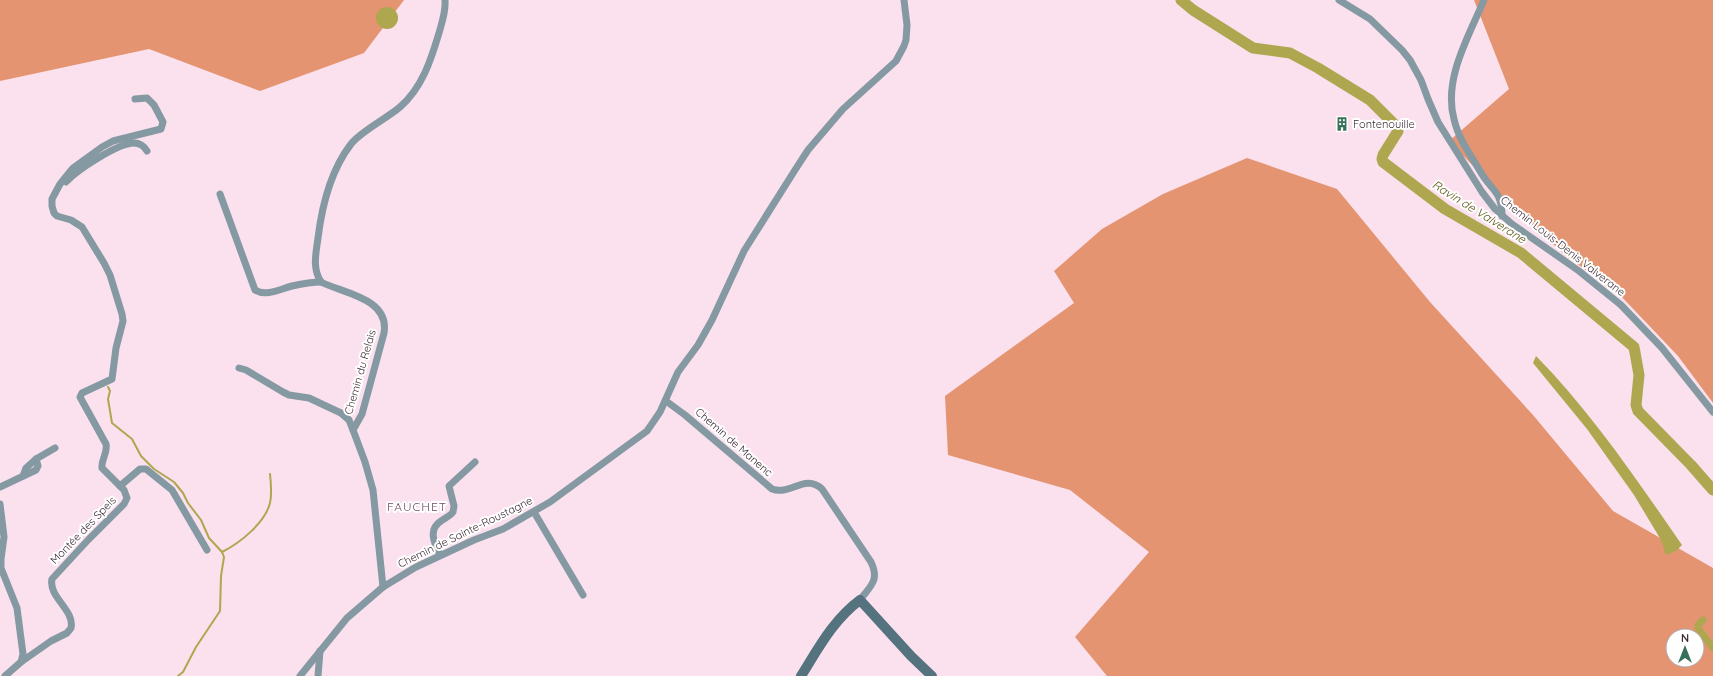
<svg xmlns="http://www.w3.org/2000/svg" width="1713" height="676" font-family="Quicksand,sans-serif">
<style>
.forest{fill:#e49470;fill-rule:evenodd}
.water{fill:#aea750}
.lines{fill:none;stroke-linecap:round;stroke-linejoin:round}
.stream{stroke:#aea750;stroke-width:2}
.canal{stroke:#aea750;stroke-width:7}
.river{stroke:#aea750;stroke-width:11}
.street{stroke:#8499a2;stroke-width:7}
.secondary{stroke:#54737f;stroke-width:10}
.labels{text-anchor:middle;stroke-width:4;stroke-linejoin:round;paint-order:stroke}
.poi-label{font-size:11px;fill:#3c2b34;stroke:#fff;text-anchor:start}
.street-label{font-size:11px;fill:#3c2b34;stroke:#fff}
.water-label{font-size:12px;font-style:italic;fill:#5e5918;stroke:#fff}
.neighbourhood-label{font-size:12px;letter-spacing:1px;fill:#704a60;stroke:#fff}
</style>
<rect width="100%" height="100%" fill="#fbe0ee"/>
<g class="forest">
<polygon points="0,0 404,0 364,53 260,91 149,49 0,81"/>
<polygon points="1474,0 1713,0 1713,403 1678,356 1619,294 1565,255 1509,203 1449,141 1509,89"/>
<path d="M1247,158l90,31 93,113 103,113 80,96 100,57v108h-606l-32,-39 74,-85 -79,-62 -122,-35 -3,-59 129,-93 -20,-32 48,-42 61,-35zM1673,636h24v24h-24z"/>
</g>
<g class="water">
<circle cx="387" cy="18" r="11"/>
<path d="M1536,356c56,57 101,124 146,189l-6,6 -10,4 -5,-15 -27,-45 -47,-66 -54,-66z"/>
</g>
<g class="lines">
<g class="stream">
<polyline points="108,387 110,391 108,399 112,423 132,439 141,456 154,469 174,482 183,493 188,503 201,520 209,538 222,552 224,557 221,576 220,611 196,647 183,672 178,676"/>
<path d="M222,552c18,-9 43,-29 48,-49 2,-9 1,-20 0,-29"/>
</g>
<polyline class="canal" points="1703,620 1698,625 1698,628 1713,648"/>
<polyline class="river" points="1181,0 1193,10 1253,48 1290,53 1318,68 1370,100 1396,126 1398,131 1383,155 1382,159 1383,162 1445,209 1521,253 1634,347 1639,375 1636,405 1638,411 1691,465 1713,490"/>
<g class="street">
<polyline points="1339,0 1370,19 1402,50 1410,60 1421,80 1428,99 1438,122 1482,192 1495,209 1512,224 1579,271 1621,305 1662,348 1713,412"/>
<path d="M1484,0c-15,36 -41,79 -30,119 4,19 16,35 26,52 11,20 22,19 22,45"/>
<path d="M66,182c11,-12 52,-39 68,-39 6,0 10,3 13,8"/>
<path d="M220,194l35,96c11,7 25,-1 37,-4 9,-2 19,-4 29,-4"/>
<polyline points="239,368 246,370 283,392 289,395 309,398 341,413 349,420 353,430"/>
<path d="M666,401l19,14 87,74c18,7 33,-16 50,0l49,73c9,19 -1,24 -11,38"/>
<polyline points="23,476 26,468 36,459"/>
<polyline points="120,486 140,469 146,469 172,490 207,550"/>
<polyline points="0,487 36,470 38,466 36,459 55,448"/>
<polyline points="0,504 4,537 1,559 1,568 17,608 23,654 21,662 5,676"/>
<polyline points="534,512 583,595"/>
<path d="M440,555c-5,-11 -13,-25 1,-34 4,-3 9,-5 12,-9l1,-6 -5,-20 26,-24"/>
<path d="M383,587l-10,-97 -8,-28 -12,-32 9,-16 22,-81c6,-35 -42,-40 -63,-51 -9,-14 -5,-29 -3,-44 4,-33 13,-68 33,-94 10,-13 35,-25 49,-37 22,-19 31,-47 39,-74 3,-11 7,-21 6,-33"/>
<path d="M21,662l30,-21 16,-8 4,-5c4,-18 -23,-31 -19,-49l36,-39 36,-36 3,-6 -3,-8 -22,-22c-1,-9 6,-15 4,-24l-26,-47 2,-4 30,-14 4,-31 7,-27 -1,-7 -12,-39 -6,-12 -22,-36 -11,-7 -14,-4 -3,-3 -2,-7v-7l8,-15 13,-16 29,-21 11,-6 48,-12 2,-7 -9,-17 -7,-7 -12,1"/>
<polyline points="300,676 347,618 383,587 416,567 474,540 503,529 550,502 647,431 660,412 678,372 698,345 712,320 744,251 795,170 808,150 843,109 896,61 904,46 906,40 907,25 904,0"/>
<polyline points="318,676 320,651"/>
</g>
<path class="secondary" d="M801,676c17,-27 32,-56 59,-76l51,56 21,20"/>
</g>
<defs>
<symbol id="building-bare" viewBox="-9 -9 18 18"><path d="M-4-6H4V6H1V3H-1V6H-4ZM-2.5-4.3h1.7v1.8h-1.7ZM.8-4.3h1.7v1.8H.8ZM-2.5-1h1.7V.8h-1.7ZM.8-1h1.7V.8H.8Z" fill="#38715a" stroke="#fff" stroke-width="2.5" paint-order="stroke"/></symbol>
</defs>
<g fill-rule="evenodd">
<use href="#building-bare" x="1332" y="114" width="20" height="20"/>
</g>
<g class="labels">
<g class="poi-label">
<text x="1353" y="128">Fontenouille</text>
</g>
<g class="street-label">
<text transform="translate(1563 246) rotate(38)" y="4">Chemin Louis-Denis Valverane</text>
<text transform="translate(360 372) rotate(-74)" y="4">Chemin du Relais</text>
<text transform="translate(734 442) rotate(41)" y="4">Chemin de Manenc</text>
<text transform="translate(83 530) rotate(-46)" y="4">Montée des Spels</text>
<text transform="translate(465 532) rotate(-26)" y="4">Chemin de Sainte-Roustagne</text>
</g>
<g class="water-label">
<text transform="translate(1479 212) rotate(32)" y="4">Ravin de Valverane</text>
</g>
<g class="neighbourhood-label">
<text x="417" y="511">FAUCHET</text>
</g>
</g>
<g transform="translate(1685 648)"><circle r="19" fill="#ffffff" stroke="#b1aaae"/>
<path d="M0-3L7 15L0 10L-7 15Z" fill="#38715a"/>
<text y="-6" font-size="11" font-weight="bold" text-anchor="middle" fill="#3c2b34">N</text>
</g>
</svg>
